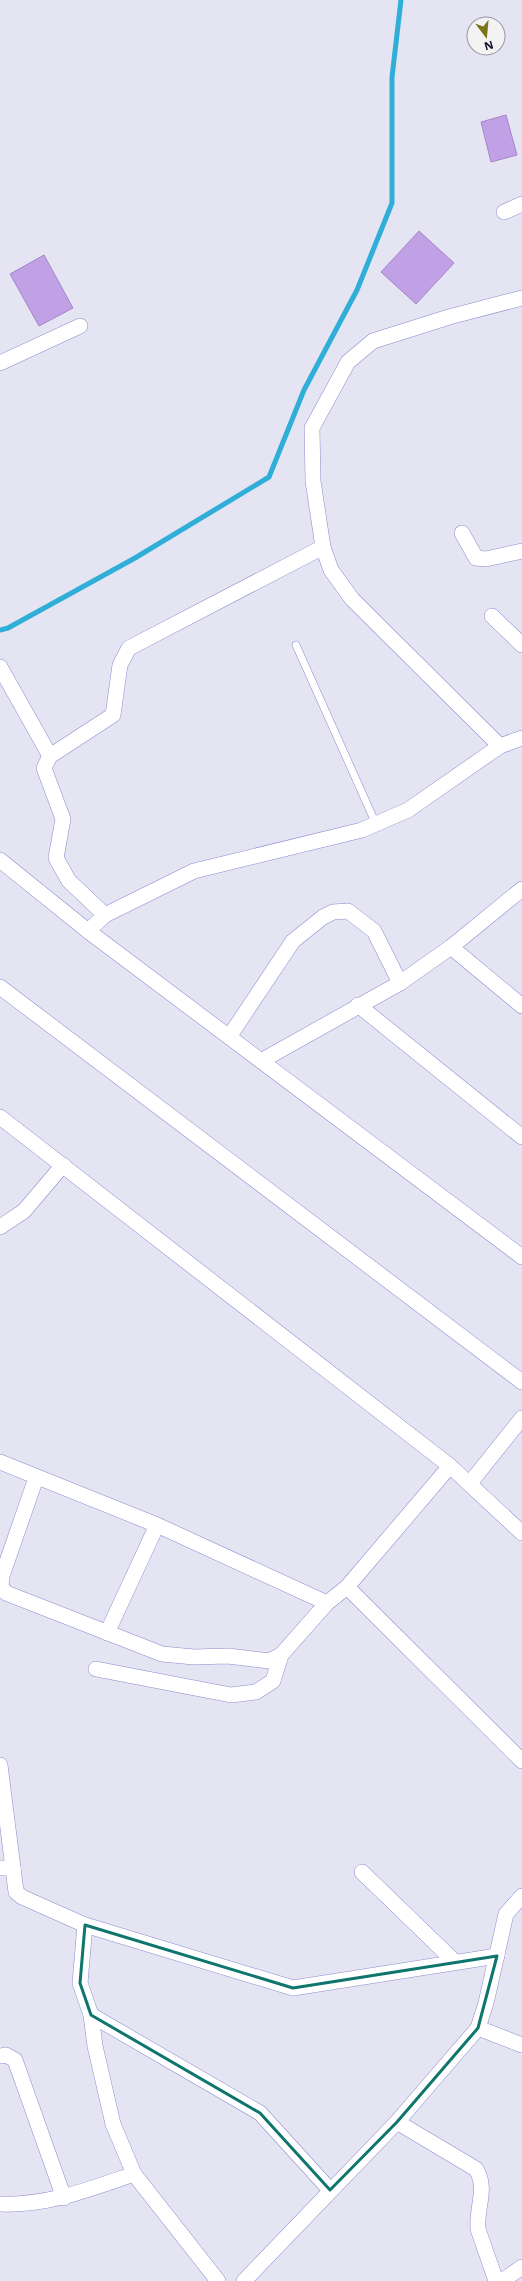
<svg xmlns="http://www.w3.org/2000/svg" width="522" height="2281" font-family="'Noto Sans',sans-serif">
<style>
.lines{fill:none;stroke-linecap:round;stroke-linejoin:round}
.stream{stroke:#2faed7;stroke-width:5}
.building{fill:#c0a1e6;stroke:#a586ca}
.service-casing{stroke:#8d8bd0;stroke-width:8}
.minor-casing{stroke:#8d8bd0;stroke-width:16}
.service{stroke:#fff;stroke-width:7}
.minor{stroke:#fff;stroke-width:15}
.marked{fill:none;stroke:#0f766e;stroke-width:3;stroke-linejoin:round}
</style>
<rect width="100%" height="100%" fill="#e4e4f3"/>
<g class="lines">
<polyline class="stream" points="0,630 8,628 135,558 269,477 304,390 357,290 392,203 392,77 401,0"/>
</g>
<g class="building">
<polygon points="506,115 517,155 491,162 481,122"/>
<polygon points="419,231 454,263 416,304 381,272"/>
<polygon points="44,255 73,308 39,326 10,274"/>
</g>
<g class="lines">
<defs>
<polyline id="service" points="296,645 376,824"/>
<g id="minor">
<polyline points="504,212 522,204"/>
<polyline points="522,298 449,317 373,341 348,362 312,428 313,481 323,547 331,570 352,599 500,746 522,738"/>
<polyline points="0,363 80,326"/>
<polyline points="462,533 476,558 486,559 522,551"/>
<polyline points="492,616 522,645"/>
<polyline points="0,667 50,756"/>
<polyline points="0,860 88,931 522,1257"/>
<polyline points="105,915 69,881 56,858 63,819 44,768 50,756 113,715 120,665 129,648 323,547"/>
<polyline points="88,931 105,915 194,871 362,830 408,810 500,746"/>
<polyline points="451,947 522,1006"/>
<polyline points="0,987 522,1382"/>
<polyline points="358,1005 522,1137"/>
<polyline points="229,1037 293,941 323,917 333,912 348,911 374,931 400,983"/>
<polyline points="261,1061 400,983 451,947 522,889"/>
<polyline points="0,1117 450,1466 522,1533"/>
<polyline points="0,1227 24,1211 63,1165"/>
<polyline points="0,1462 157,1525 327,1603 347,1587 450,1466"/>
<polyline points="36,1478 2,1576 1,1586 6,1593 162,1654 194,1657 228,1656 269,1661 281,1655 327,1603"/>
<polyline points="470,1483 522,1418"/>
<polyline points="347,1587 522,1761"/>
<polyline points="107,1633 157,1525"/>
<polyline points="96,1669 231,1695 256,1692 273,1681 281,1655"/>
<polyline points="0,1765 13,1868"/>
<polyline points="0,1868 13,1868 16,1892 22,1897 85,1925 293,1988 497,1956"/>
<polyline points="362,1872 455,1962"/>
<polyline points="85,1925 80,1983 91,2015 95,2046 113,2124 134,2174 218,2281"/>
<polyline points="91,2015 260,2113 330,2190"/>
<polyline points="478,2028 522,2045"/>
<polyline points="0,2056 6,2055 15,2060 64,2198"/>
<path d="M397,2122l79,47c12,20 0,38 2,60l18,52"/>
<path d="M0,2204c47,2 90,-15 134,-30"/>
<polyline points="244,2281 397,2122 478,2028 486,2003 506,1914 522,1896"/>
<polyline points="502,2281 522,2267"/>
</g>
</defs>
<use href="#service" class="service-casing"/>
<use href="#minor" class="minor-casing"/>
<use href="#service" class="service"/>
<use href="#minor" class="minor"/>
</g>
<path class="marked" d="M85,1925l208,63 204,-32 -19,72 -81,94 -67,68 -70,-77 -169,-98 -11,-32z"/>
<g transform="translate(486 36) rotate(164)"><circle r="19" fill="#f3f3f3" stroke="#9998a2"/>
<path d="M0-3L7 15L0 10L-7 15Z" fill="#7b7418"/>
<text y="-6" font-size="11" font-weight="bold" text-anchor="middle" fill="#120f29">N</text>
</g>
</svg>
